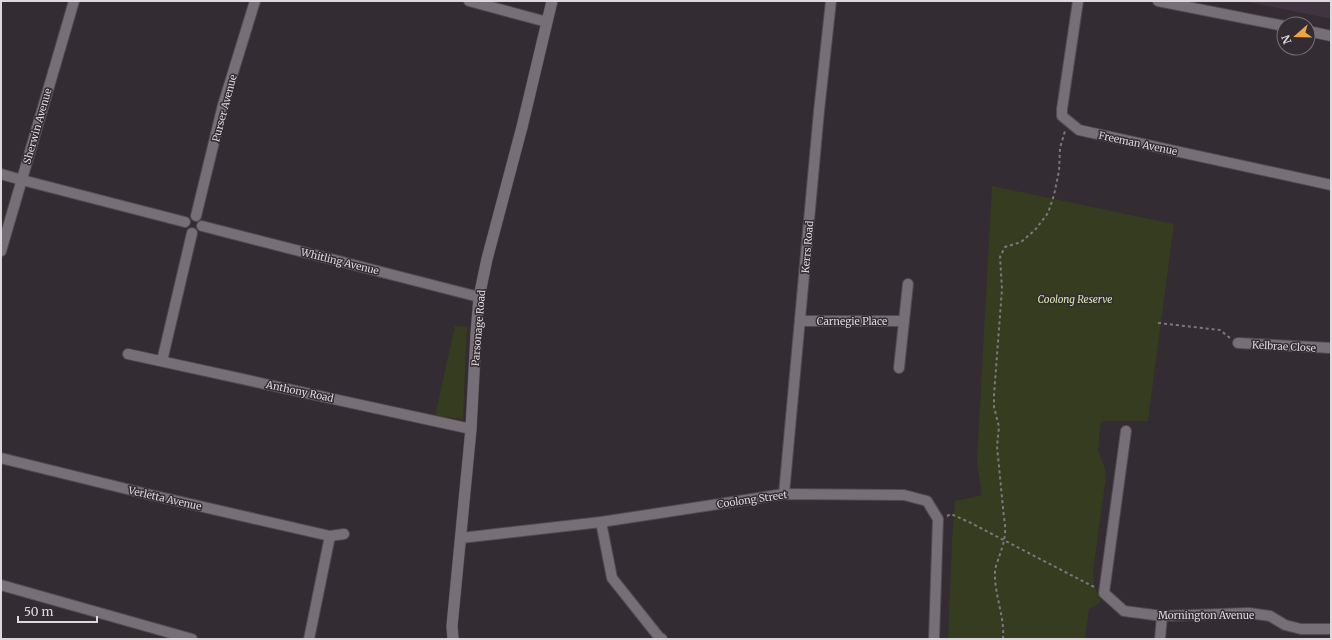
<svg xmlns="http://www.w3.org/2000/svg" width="1332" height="640" font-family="Merriweather,serif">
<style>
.built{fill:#3f343f}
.green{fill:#353c20}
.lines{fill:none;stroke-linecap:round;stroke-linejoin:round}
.minor-casing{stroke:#504b50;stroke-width:12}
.tertiary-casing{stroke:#504b50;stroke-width:12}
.path{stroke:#7e787e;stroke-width:2;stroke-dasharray:3 3;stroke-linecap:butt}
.minor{stroke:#776f77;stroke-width:10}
.tertiary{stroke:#776f77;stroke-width:11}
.labels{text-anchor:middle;stroke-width:3;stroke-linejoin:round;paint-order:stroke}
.street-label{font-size:10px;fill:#dcd8dc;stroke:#332c32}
.park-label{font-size:10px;font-style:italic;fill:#d9eaaf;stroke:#332c32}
</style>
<rect width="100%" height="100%" fill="#332c32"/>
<polygon class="built" points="1243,1 1331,1 1331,19"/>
<g class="green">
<polygon points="992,186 1174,224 1148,421 1101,421 1098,450 1105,469 1106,476 1093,572 1094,584 1101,602 1089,609 1085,639 948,639 952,540 955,501 982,495 977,461"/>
<polygon points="455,326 467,327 463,419 435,416"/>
</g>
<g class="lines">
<defs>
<g id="minor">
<polyline points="469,1 547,22"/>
<polyline points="1078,1 1062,109 1062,116 1079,130 1331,185"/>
<polyline points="1158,1 1284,26"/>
<polyline points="1308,31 1331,36"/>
<polyline points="1,174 22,180 185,222"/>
<polyline points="196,216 223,105 255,1"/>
<polyline points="202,226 479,297"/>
<polyline points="1,251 74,1"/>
<polyline points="801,321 904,321 899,368"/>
<polyline points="904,321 908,284"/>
<polyline points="1238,343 1331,348"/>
<polyline points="128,354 471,429"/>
<polyline points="162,361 192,233"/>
<polyline points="1126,431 1104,593 1124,611 1162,616 1249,613 1270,616 1285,625 1301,629 1331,629"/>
<polyline points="1,458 147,494 330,536 309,639"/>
<polyline points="784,494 819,111 831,1"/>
<polyline points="601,522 612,578 659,637 662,639"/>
<polyline points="330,536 344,534"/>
<polyline points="461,538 601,522 784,494 904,495 927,501 938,519 934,639"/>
<polyline points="1,585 192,639"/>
<polyline points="1160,639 1162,616"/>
</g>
<polyline id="tertiary" points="453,639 452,626 471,429 476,335 479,297 487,259 522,127 552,1"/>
</defs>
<use href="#minor" class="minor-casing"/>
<use href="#tertiary" class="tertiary-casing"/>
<g class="path">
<polyline points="1158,323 1220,330 1230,338"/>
<polyline points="947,516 951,514 969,522 1094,587"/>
<path d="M1003,639c2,-22 -9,-45 -8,-67 0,-5 3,-11 4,-15 5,-14 8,-25 5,-39l-7,-72 2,-19 -5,-20v-12l8,-106 -2,-32 5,-10 16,-5 14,-12 13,-17 6,-18 5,-24 1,-23 5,-17"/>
</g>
<use href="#minor" class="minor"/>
<use href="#tertiary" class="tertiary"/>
</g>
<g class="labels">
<g class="street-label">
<text transform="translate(224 108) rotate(-75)" y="4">Purser Avenue</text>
<text transform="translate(37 126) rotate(-74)" y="4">Sherwin Avenue</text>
<text transform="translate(1138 143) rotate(12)" y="4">Freeman Avenue</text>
<text transform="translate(807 247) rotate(-85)" y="4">Kerrs Road</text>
<text transform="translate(340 261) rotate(14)" y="4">Whitling Avenue</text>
<text x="852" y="325">Carnegie Place</text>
<text transform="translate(478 328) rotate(-85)" y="4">Parsonage Road</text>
<text transform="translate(1284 346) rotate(3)" y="4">Kelbrae Close</text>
<text transform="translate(300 391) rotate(12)" y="4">Anthony Road</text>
<text transform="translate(165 498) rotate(13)" y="4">Verletta Avenue</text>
<text transform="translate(752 499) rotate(-8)" y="4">Coolong Street</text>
<text x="1206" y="619">Mornington Avenue</text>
</g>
<g class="park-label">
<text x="1075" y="303">Coolong Reserve</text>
</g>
</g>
<rect width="1332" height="640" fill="none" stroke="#dcd8dc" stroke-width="4"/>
<g transform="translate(1296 36) rotate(250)"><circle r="19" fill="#332c32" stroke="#777176"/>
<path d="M0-3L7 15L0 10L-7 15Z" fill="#f0a63f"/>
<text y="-6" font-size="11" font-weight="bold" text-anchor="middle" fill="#dcd8dc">N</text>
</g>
<path d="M18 616v6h79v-6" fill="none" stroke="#dcd8dc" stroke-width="2"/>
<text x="24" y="616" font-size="12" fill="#dcd8dc" stroke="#332c32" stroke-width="3" paint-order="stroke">50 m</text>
</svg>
